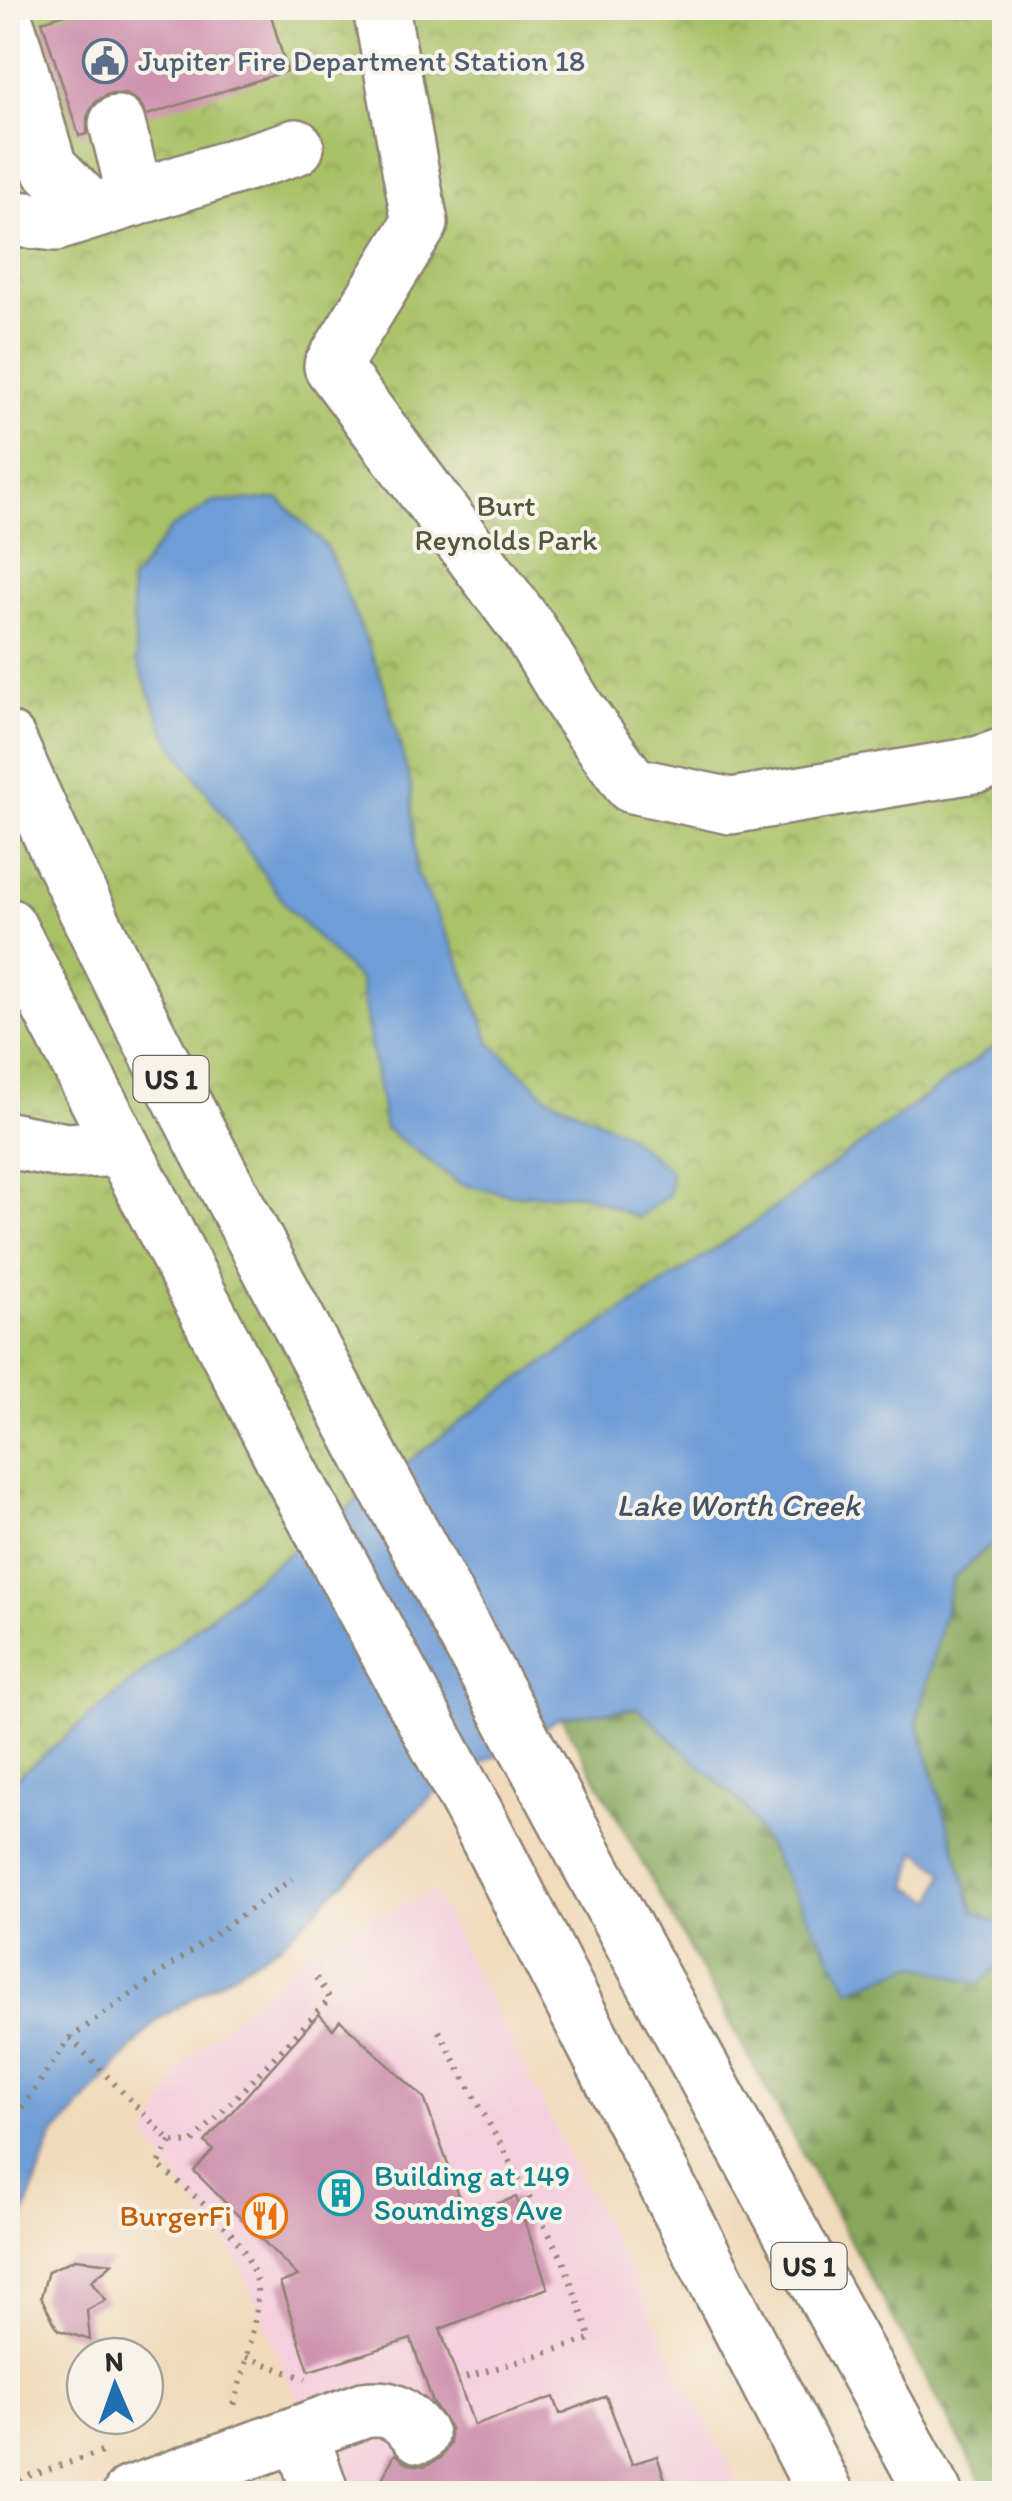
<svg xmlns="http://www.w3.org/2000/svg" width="1012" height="2501" font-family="Itim,sans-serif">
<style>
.built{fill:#f4cfdd}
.forest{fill:url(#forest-firs);stroke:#586943;stroke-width:2.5}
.park{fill:url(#park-crowns);stroke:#6a7648;stroke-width:2.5}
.water{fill:#6e9dd7;stroke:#4c6481;stroke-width:2.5;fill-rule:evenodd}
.building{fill:#cd90ad}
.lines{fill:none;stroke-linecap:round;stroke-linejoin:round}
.minor-casing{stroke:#8e8273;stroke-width:60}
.major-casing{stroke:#8e8273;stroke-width:60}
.path{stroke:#8e8273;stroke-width:6;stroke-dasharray:2.5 8;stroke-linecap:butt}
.minor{stroke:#fff;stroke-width:55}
.major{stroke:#fff;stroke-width:55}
.labels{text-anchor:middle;stroke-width:8;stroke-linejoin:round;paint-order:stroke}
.shield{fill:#f7f3e8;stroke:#686764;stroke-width:2.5}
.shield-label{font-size:28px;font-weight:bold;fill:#2b2b2b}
.service-label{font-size:30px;fill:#4e5e75;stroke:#f7f3e8;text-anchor:start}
.park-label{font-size:30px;fill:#51583d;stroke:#f7f3e8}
.culture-label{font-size:30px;fill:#0d838f;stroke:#f7f3e8;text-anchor:start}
.food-label{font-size:30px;fill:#c56008;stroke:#f7f3e8;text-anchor:end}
.water-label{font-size:32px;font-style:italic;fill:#425367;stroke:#f7f3e8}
</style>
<defs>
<pattern id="forest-firs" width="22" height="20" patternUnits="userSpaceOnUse" patternTransform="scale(2.5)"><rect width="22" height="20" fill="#86a75b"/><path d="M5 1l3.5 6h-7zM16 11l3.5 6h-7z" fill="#6e884b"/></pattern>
<pattern id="park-crowns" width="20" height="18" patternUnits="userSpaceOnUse" patternTransform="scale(2.5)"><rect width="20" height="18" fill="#a9c166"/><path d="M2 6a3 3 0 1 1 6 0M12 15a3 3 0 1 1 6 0" fill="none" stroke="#8a9d54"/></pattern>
</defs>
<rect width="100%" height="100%" fill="#f7f3e8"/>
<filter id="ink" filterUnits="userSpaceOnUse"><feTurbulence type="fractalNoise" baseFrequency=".01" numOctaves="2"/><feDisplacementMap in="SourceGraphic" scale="20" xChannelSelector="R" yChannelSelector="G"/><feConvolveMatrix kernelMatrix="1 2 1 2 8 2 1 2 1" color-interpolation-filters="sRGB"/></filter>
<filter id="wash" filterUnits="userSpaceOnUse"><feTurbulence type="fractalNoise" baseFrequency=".0048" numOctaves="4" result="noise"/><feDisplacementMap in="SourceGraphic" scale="40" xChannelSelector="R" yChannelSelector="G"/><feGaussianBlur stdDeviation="2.25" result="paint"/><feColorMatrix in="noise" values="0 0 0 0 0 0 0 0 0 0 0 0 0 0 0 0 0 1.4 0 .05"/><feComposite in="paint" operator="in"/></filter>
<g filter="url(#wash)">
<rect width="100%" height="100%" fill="#f1dabb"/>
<polygon class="built" points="433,1891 743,2493 336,2493 239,2262 147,2137 187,2059 315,1945"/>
<g class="forest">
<polygon points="1004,1533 1004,1925 974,1912 917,1721 953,1577"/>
<polygon points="638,1707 745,1807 850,1989 915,1965 980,1984 1004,1959 1004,2493 989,2493 562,1717"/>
</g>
<polygon class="park" points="8,8 1004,8 1004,1039 744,1230 492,1398 246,1586 8,1785"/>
<g class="water">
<polygon points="279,499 327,547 383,682 411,786 416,871 460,962 491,1043 547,1096 625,1133 671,1171 669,1195 637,1218 584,1194 512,1195 460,1184 385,1128 360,981 288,908 167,736 137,662 130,583 170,529 214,502"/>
<path d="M1004,1039v494l-51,45 -36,143 57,190 30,14v34l-24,25 -65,-19 -65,25 -105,-183 -107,-99 -76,9 -122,71 -157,154 -127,79 -104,117 -44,122v-475l238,-199 246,-188 252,-168zM917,1850l27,22 -9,29 -27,-15z"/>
</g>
<g id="blocks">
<g class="building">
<polygon points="85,8 269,8 287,71 147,115 139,102 126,94 108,94 95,102 87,117 87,134 79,136 42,21"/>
<polygon points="319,2014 333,2029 340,2020 424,2098 466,2215 516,2197 548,2288 440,2329 474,2425 554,2397 560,2414 606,2396 632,2464 657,2456 670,2494 374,2494 395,2454 409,2464 425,2466 441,2458 450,2444 450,2428 433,2403 411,2339 309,2371 280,2283 298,2276 194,2171 213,2150 205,2142"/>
<polygon points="75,2259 113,2263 91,2281 106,2300 87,2310 90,2340 58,2330 41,2297 48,2271"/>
</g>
</g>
</g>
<g filter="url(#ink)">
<use href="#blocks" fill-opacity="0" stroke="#8e8273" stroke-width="2.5"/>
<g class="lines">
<defs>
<g id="minor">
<polyline points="381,8 420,223 332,366 529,630 577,709 632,785 731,806 980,764 1004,756"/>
<polyline points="8,29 49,167 92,211"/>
<polyline points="117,124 136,198"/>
<polyline points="8,218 56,223 296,147"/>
<polyline points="8,1140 66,1151 120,1148"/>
<polyline points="300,2433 321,2494"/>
<path d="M131,2494l233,-84c26,-4 39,4 56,25"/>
</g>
<g id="major">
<path d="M8,740c108,246 238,483 364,720 185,346 373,690 562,1034"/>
<polyline points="8,926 286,1464 481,1824 826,2494"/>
</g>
</defs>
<use href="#minor" class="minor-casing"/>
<use href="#major" class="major-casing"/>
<g class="path">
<polyline points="439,2031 563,2260 591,2339 458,2380"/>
<polyline points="70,2038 171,2142 192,2143 330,1999 316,1978"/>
<polyline points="10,2125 70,2038 292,1879"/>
<path d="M171,2142l-13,23c35,30 87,68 98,116 6,28 -15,99 -23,128"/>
<polyline points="246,2357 306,2379"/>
<polyline points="9,2481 27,2494"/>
<polyline points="9,2482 108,2450"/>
</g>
<use href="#minor" class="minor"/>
<use href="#major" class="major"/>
</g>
</g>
<defs>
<symbol id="civic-ring" viewBox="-11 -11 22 22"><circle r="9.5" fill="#f7f3e8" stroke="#5c6f8a" stroke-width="1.5"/><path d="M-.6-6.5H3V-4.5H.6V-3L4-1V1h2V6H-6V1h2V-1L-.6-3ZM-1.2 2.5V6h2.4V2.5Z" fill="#5c6f8a"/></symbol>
<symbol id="building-ring" viewBox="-11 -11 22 22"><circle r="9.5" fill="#f7f3e8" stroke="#0f9aa8" stroke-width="1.5"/><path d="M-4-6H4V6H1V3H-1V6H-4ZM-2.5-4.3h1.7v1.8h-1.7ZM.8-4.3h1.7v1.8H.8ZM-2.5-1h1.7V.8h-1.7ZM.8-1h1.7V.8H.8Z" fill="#0f9aa8"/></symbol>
<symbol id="restaurant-ring" viewBox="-11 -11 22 22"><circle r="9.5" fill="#f7f3e8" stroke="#e8710a" stroke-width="1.5"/><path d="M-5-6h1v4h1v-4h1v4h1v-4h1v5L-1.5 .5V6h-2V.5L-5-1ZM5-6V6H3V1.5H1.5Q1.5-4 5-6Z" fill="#e8710a"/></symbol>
</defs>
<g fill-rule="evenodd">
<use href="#civic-ring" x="80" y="36" width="50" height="50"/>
<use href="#building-ring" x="316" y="2168" width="50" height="50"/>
<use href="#restaurant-ring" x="240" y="2191" width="50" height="50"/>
</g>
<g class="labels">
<g class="shield">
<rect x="133.5" y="1056" width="75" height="46" rx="8"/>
<rect x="771.5" y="2243" width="75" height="46" rx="8"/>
</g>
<g class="shield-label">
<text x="171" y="1089">US 1</text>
<text x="809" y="2276">US 1</text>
</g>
<g class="service-label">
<text x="138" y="71">Jupiter Fire Department Station 18</text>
</g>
<g class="park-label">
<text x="506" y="516">Burt<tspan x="506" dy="34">Reynolds Park</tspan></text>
</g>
<g class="culture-label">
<text x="374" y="2186">Building at 149<tspan x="374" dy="34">Soundings Ave</tspan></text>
</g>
<g class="food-label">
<text x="232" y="2226">BurgerFi</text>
</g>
<g class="water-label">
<text x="738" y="1516">Lake Worth Creek</text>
</g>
</g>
<rect width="1012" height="2501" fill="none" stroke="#f7f3e8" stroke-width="40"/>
<g transform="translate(115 2386) rotate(358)"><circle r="48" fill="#f7f3e8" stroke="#a5a39c" stroke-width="2.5"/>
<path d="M0-8L18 38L0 25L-18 38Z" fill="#1f6fb2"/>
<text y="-15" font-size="28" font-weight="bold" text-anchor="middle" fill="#2b2b2b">N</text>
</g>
</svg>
